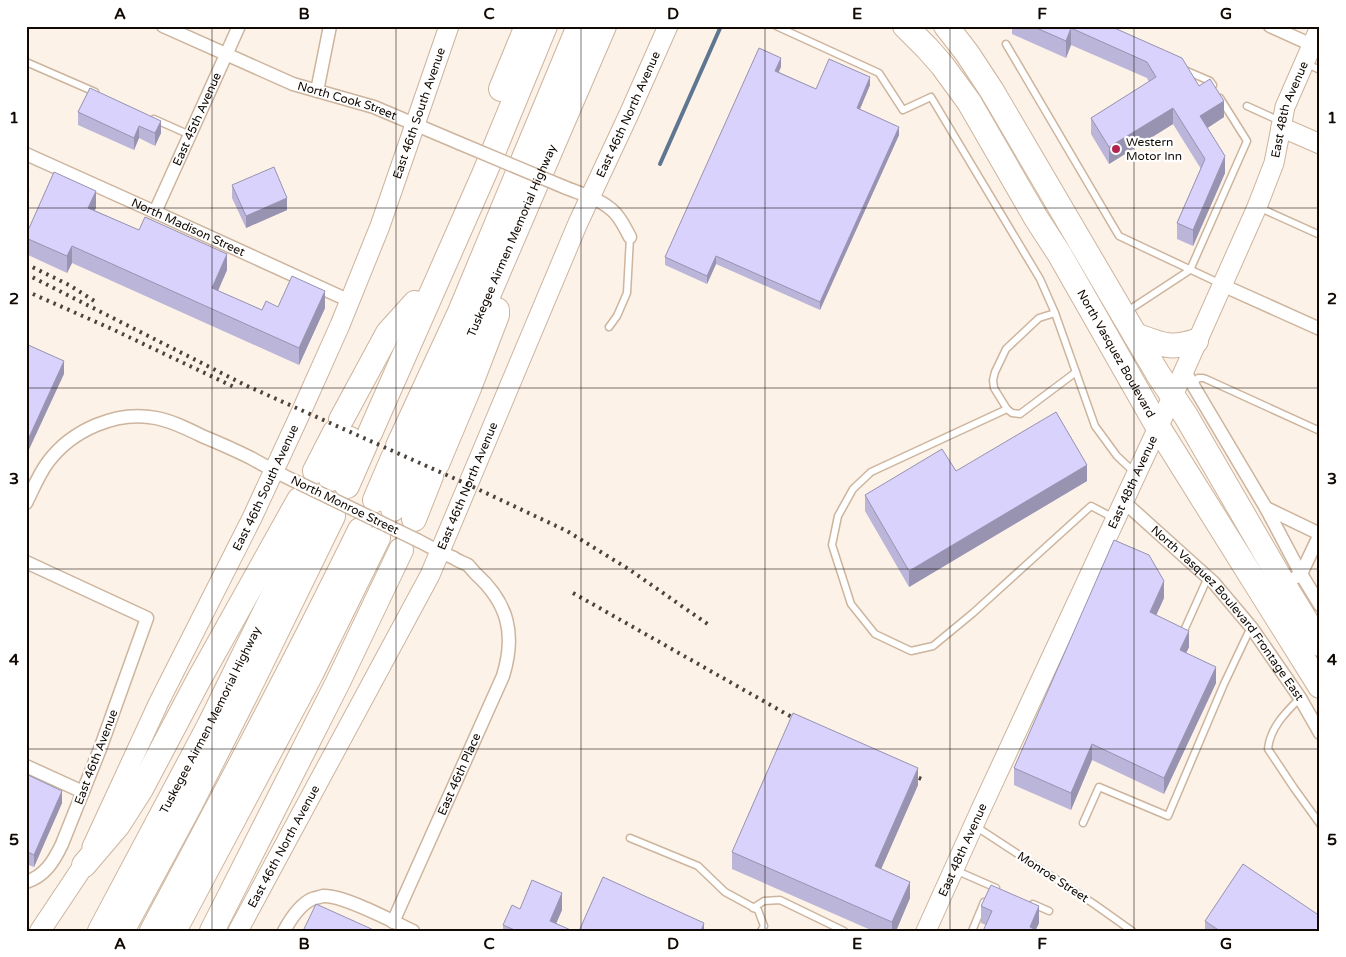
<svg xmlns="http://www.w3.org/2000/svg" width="1346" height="957" font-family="'Varela Round',sans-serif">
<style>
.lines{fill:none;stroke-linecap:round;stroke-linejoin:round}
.stream{stroke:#5f7691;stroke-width:4}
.lane-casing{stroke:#cdb49d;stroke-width:9}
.street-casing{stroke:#cdb49d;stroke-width:15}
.secondary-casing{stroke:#cdb49d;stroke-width:21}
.primary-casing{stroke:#cdb49d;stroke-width:22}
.highway-casing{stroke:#cdb49d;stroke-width:26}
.lane{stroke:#fff;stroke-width:6}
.street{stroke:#fff;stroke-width:12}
.secondary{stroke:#fff;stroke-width:19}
.primary{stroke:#fff;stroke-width:20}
.highway{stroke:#fff;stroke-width:24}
.rail{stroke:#4b433c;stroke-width:4;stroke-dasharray:2.5 5;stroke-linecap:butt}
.street-bridge-casing{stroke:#cdb49d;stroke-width:15;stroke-linecap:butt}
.street-bridge{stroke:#fff;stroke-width:12}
.wall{fill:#bab5d9}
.shaded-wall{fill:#9793b0}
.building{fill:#d8d2fc;stroke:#9793b0}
.grid{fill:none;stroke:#110903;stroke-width:1;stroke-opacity:0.55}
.poi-dot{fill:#b32351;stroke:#fff;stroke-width:2}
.labels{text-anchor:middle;stroke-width:4.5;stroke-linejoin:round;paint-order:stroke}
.street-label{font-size:12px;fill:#110903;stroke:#fff}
.poi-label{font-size:12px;fill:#110903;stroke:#fff;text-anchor:start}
.neatline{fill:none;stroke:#110903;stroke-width:2}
.grid-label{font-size:16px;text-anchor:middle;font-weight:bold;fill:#110903}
</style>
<rect width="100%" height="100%" fill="#fcf2e8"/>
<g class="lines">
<polyline class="stream" points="660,164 721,26"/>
<defs>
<g id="lane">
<polyline points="776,26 879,73 903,110 931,97 1040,279 1055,313 1095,426 1117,456 1135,473"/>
<polyline points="1006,44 1119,236 1221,284"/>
<polyline points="26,62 95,92"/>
<polyline points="1305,63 1320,70"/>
<polyline points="1182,69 1210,81 1213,85"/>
<polyline points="1247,106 1280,121"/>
<polyline points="154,119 190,135"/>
<polyline points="1258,207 1320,235"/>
<polyline points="1126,312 1190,270 1247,141 1220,98"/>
<polyline points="1055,313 1039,318 1006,349 995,372 993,380 994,388 1007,409 1012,413 1020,414 1076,372"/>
<polyline points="609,327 617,316 627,293 630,237"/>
<polyline points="1193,385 1198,378 1203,378 1206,379 1320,431"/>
<polyline points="1007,409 871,472 853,489 838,516 832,545 851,604 875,634 911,651 933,646 973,613 1091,506 1114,518"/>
<polyline points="1182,635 1208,577"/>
<path d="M1300,698c-15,15 -30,30 -32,51l26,39 26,36"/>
<polyline points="1083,823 1099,787 1168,816 1224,684 1251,627"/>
<polyline points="975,826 1094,904 1132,931"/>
<polyline points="630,838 698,866 725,892 758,910 764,926 761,931"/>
<polyline points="955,870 996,888"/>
<polyline points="1033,904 1049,911"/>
<polyline points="753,908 764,901 780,900 844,931"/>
<polyline points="972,931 984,902"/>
</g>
<g id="street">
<path id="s1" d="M163,26l130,58 81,23 85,36"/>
<polyline points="1270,26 1312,45"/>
<polyline points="317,91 330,26"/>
<path id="s2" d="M26,154l129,58 195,89"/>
<path d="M564,187c17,7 38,12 51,26 6,6 10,15 15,24"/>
<path id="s3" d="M155,212l84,-186"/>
<polyline points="1222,285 1320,329"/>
<polyline points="1184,370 1266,508 1301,574 1320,605"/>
<path id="s4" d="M1123,501l91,82 37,44 49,71 20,35"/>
<path d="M26,503c7,-14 13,-29 22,-41 24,-32 69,-52 108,-44 16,3 32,11 46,18 17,7 33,14 49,22 16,9 32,18 48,25"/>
<polyline points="1266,508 1320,534"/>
<path d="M26,562l121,56 -47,131 -38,95c-8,17 -17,32 -36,38"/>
<polyline points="1296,577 1301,574 1320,534"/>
<polyline points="26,766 83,792"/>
<path id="s5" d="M393,922l110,-246c13,-42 5,-73 -27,-102 -3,-3 -5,-6 -8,-9 -4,-2 -10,-4 -14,-7 -12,-5 -24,-11 -35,-17"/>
<path d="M284,931c6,-11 15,-26 28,-32 3,-1 8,-2 11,-3 19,-2 71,26 90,35"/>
</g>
<g id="secondary">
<polyline points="1281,127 1320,144"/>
<path id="s6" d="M92,847l67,-145 93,-184 50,-108 38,-85 40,-99 69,-200"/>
<path id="s7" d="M238,931l192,-356 148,-352 51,-109 39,-88"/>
<path id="s8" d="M926,931l55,-122 199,-429 77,-173 17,-44 11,-56 35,-80"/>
</g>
<polyline id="primary" points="40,931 84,865"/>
<g id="highway">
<path id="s9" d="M905,26l22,22 15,17 27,37 67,116 24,37 98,172 162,259"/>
<polyline points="946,26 967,53 992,91 1158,374 1186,416 1284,585 1320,644"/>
<polyline points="501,89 527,26"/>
<path d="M1135,335c25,9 35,15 61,6"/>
<polyline points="341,420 388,333 415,303"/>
<polyline points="370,433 485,172 545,26"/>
<polyline points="398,446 460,312 579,26"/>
<path id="s10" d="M418,455l29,-64 157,-365"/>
<polyline points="437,464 469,388 497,315 497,310"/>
<polyline points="315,471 335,432"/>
<polyline points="331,479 350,439"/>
<polyline points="347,486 365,445"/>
<polyline points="375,500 393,458"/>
<polyline points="393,509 412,467"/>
<polyline points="414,519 431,476"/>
<polyline points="84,865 118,825 141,789 198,681 299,500"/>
<path id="s11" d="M100,931l109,-205 107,-218"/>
<polyline points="122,931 190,805 251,684 333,516"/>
<path d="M152,931c71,-133 142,-266 208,-401"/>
<polyline points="174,931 311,674 378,538"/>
<polyline points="212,931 338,682 401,550"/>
</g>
</defs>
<use href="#lane" class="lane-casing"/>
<use href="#street" class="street-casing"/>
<use href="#secondary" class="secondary-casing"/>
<use href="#primary" class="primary-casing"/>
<use href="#highway" class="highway-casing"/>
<use href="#lane" class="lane"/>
<use href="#street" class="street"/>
<use href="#secondary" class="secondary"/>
<use href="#primary" class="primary"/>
<use href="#highway" class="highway"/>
<g class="rail">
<polyline points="26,264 69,285 96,302"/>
<polyline points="26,274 245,385 469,485 567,531 630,570 709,625"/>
<polyline points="26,291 112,329 234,387"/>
<polyline points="573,593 804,724"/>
<polyline points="905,772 924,780"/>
</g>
<defs>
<g id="street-bridge">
<polyline points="459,143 564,187"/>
<polyline points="299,483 419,541"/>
</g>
</defs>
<use href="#street-bridge" class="street-bridge-casing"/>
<use href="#street-bridge" class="street-bridge"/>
</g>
<g class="wall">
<polygon points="1011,26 1110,26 1199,86 1224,117 1207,128 1225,173 1193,246 1177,239 1177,223 1201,169 1173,124 1109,164 1091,134 1091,118 1149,82 1147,78 1071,45 1066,58 1012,34 1012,27"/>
<polygon points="781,67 779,72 816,89 870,85 860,109 899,135 820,310 716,264 707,284 665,265 665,257"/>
<polygon points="90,88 161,133 155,146 139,138 134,150 78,125 78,112"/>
<polygon points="232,185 287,210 246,228 232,198"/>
<polygon points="96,208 94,210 227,270 218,291 262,310 278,307 325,308 299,365 72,263 67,273 26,254 26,235"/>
<polygon points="956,471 1087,481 909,587 865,511 865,495"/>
<polygon points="1164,598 1156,615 1189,647 1186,653 1216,683 1164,794 1092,760 1071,810 1014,785 1014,768"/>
<polygon points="26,774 62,803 34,867 26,864"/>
<polygon points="918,785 881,869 910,898 896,931 873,931 732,869 732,852"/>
<polygon points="981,906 1039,923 1036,930 986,925 981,923"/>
<polygon points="520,909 562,910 556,923 573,931 503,931 503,925"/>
<polygon points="1205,921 1320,931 1205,931"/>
</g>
<g class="shaded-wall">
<polygon points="1071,28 1071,45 1066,58 1066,41"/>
<polygon points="781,58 781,67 775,79 775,71"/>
<polygon points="870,77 870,85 857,116 857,108"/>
<polygon points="1224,101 1224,117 1200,133 1200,116"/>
<polygon points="1173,108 1173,124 1109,164 1109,147"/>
<polygon points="161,121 161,133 155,146 155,133"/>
<polygon points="139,126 139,138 134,150 134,138"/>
<polygon points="899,127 899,135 820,310 820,302"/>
<polygon points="1225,156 1225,173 1193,246 1193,230"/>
<polygon points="29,190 29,198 26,205 26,196"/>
<polygon points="96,191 96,208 88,224 88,208"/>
<polygon points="287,198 287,210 246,228 246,216"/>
<polygon points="72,246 72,263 67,273 67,256"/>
<polygon points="227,254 227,270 212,304 212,288"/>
<polygon points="716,256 716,264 707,284 707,276"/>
<polygon points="325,291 325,308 299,365 299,348"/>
<polygon points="64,361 64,374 26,456 26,444"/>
<polygon points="1087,465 1087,481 909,587 909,571"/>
<polygon points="1164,581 1164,598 1150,629 1150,612"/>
<polygon points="1189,631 1189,647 1180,666 1180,650"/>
<polygon points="1216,667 1216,683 1164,794 1164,778"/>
<polygon points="1092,744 1092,760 1071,810 1071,793"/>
<polygon points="918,768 918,785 875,883 875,866"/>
<polygon points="62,791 62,803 34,867 34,855"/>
<polygon points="910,882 910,898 896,931 892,931 892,922"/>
<polygon points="562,893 562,910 553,931 550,921"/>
<polygon points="1039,906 1039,923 1035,931 1030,927"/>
<polygon points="704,923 704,931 701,931"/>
</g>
<g class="building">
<polygon points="1032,26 1110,26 1182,58 1199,86 1210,79 1224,101 1200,116 1225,156 1193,230 1177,223 1205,159 1173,108 1109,147 1091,118 1156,77 1147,62 1071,28 1066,41"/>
<polygon points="759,48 781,58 775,71 816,89 829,59 870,77 857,108 899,127 820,302 716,256 707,276 665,257"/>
<polygon points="90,88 161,121 155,133 139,126 134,138 78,112"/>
<polygon points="274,167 287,198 246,216 232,185"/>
<polygon points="54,172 96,191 88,208 139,230 145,217 227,254 212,288 262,310 266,301 278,307 292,276 325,291 299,348 72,246 67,256 26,238 26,235"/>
<polygon points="26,189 29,190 26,196"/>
<polygon points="26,344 64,361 26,444"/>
<polygon points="1056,412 1087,465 909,571 865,495 942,449 956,471"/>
<polygon points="1114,540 1149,555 1164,581 1150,612 1189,631 1180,650 1216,667 1164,778 1092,744 1071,793 1014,768"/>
<polygon points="793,713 918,768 875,866 910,882 892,922 732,852"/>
<polygon points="26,774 62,791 34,855 26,851"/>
<polygon points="1243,864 1320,916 1320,931 1220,931 1205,921"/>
<polygon points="603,877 704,923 701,931 579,931"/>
<polygon points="532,880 562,893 550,921 573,931 517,931 503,925 512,905 520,909"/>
<polygon points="991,885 1039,906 1030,927 1038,931 983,931 992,911 981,906"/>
<polygon points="316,904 376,931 303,931"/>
</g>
<path class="grid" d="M212,26v905M396,26v905M581,26v905M765,26v905M950,26v905M1134,26v905M26,208h1294M26,388h1294M26,569h1294M26,749h1294"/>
<circle class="poi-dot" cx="1116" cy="149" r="5"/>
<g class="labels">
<g class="street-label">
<text dy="4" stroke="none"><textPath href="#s1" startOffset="199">North Cook Street</textPath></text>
<text dy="4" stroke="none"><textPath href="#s8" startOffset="899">East 48th Avenue</textPath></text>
<text dy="4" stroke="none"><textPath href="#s6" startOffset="804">East 46th South Avenue</textPath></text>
<text dy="4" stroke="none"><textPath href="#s7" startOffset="906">East 46th North Avenue</textPath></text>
<text dy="4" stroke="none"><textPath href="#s3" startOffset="102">East 45th Avenue</textPath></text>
<text dy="4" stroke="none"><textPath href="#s2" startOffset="178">North Madison Street</textPath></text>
<text dy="4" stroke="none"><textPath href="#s10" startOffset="234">Tuskegee Airmen Memorial Highway</textPath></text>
<text dy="4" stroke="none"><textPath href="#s9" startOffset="391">North Vasquez Boulevard</textPath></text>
<text dy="4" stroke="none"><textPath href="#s8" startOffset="494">East 48th Avenue</textPath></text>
<text dy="4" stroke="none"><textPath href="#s7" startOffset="501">East 46th North Avenue</textPath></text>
<text dy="4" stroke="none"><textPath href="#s6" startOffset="399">East 46th South Avenue</textPath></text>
<text transform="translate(345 505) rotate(26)" y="4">North Monroe Street</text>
<text dy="4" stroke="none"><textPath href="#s4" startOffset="154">North Vasquez Boulevard Frontage East</textPath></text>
<text dy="4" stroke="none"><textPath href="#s11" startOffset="238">Tuskegee Airmen Memorial Highway</textPath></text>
<text transform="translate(96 757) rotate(-69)" y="4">East 46th Avenue</text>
<text dy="4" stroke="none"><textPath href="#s5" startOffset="162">East 46th Place</textPath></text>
<text dy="4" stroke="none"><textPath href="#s7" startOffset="96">East 46th North Avenue</textPath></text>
<text dy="4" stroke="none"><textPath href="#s8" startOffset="89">East 48th Avenue</textPath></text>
<text transform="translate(1053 877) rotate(33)" y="4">Monroe Street</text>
</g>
<g class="poi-label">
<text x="1126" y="146">Western<tspan x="1126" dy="14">Motor Inn</tspan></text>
</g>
</g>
<rect width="1346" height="957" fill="none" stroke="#ffffff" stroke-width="55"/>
<rect x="28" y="28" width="1290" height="902" class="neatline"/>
<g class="grid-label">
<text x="120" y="19">A</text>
<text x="304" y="19">B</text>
<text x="489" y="19">C</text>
<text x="673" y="19">D</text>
<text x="857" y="19">E</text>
<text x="1042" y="19">F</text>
<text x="1226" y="19">G</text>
<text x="14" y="123">1</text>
<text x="1332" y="123">1</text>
<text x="14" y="304">2</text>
<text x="1332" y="304">2</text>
<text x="14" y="484">3</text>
<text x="1332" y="484">3</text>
<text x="14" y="665">4</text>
<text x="1332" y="665">4</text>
<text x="14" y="845">5</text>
<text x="1332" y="845">5</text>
<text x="120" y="949">A</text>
<text x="304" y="949">B</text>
<text x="489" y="949">C</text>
<text x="673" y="949">D</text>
<text x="857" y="949">E</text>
<text x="1042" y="949">F</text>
<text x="1226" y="949">G</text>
</g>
</svg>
